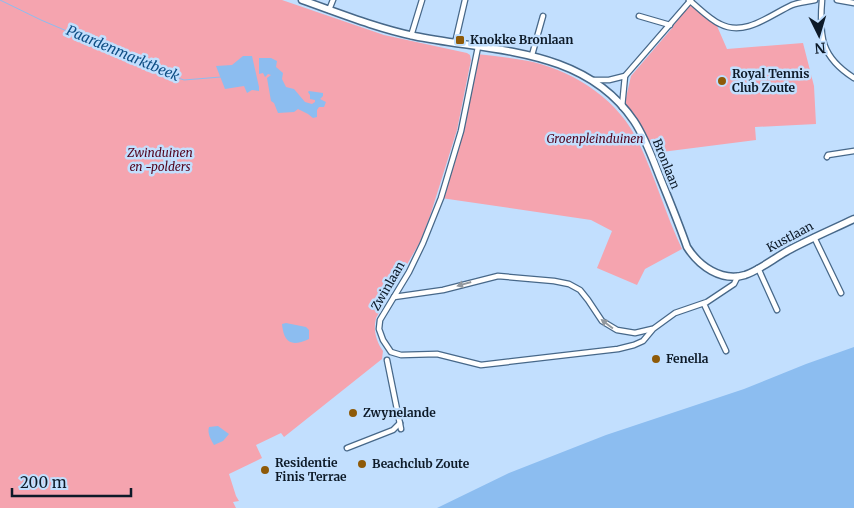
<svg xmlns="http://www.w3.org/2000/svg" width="854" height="508" font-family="Merriweather,serif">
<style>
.green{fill:#f5a4af}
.water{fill:#8cbdf0}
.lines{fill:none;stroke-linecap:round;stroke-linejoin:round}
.stream{stroke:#8cbdf0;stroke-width:1}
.street-casing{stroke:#476889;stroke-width:7}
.secondary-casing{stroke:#476889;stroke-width:9}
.street{stroke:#fff;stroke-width:4.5}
.secondary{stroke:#fff;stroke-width:6}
.oneway{fill:#92989e}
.poi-dot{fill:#8e5a08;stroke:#c2dffe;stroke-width:2}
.labels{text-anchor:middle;stroke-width:5;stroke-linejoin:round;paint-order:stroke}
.poi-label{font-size:12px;font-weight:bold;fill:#0d1a28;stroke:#c2dffe;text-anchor:start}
.park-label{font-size:12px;font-style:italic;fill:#52041d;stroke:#c2dffe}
.street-label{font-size:12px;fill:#0d1a28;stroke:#c2dffe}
.water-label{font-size:14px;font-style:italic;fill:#104f85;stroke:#c2dffe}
</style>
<rect width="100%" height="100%" fill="#c2dffe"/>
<g class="green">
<path d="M0,0h282l102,35 83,18 3,2 1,5 -14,70 -27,86 -10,26 -44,76c-3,12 0,23 7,33l-1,8 -98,78 -3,-4 -25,12 6,13 -33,16 7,22 3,5 -6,1 3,6h-236z"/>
<polygon points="690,4 717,26 727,49 803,43 814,86 816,124 755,127 756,140 654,153 625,102 631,76 673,27 673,26"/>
<path d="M476,54c19,2 39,4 57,8 45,11 86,39 106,81 16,34 27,72 43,106l-37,20 -8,16 -40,-17 15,-37 -21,-11 -150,-22 21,-67z"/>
</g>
<g class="water">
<polygon points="243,56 252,56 259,87 259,91 252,90 247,93 244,86 225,89 216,66 232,65"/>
<polygon points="259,58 271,58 277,61 276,67 283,73 282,79 286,87 294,89 305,102 312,104 315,102 315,100 310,99 310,95 308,92 309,91 323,93 323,96 320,99 326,102 324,107 319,107 317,110 317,117 313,118 308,114 298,109 294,112 278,113 274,103 271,101 267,78 271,75 268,74 265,77 263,73 259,74"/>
<path d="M286,323l20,4 3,3v9c-18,8 -25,4 -27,-15z"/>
<polygon points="854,347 854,508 437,508 509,473 606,435 744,389 806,364"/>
<path d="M218,426l11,8 -6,7 -9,4c-3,-5 -7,-12 -5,-18z"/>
</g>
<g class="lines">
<polyline class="stream" points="0,0 41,20 170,75 184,80 221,77"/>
<defs>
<g id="street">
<path d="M689,0c10,8 20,19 31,24 25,13 50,-9 72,-19 7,-3 15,-3 23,-5"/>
<path d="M822,0c-3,37 -1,57 32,78"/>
<polyline points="837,0 854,3"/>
<polyline points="329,10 333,0"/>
<polyline points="639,16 670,25"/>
<polyline points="411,36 422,0"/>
<polyline points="455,43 465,0"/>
<polyline points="478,47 461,131 441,198 423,243 409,272 380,320 379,329 383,340 391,352 401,355 437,354 481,365 618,349 634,345 643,341 653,329 675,313 707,302 734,284 738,276"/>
<polyline points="532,55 543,16"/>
<polyline points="593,80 609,80 625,76 691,0"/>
<polyline points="622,107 625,76"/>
<polyline points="827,157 828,155 854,151"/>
<polyline points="814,237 841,293"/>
<polyline points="758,268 777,310"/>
<polyline points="394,297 443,290 498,276 554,281 569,284 580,290 588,300 602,321 617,330 635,333 652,329"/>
<polyline points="704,304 726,351"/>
<polyline points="387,360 401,429"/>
<polyline points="347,448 393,430 400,423"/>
</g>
<path id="secondary" d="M302,0c37,13 74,28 112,36 78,16 170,11 220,85 12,18 19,39 27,59 9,22 18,44 26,67 12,19 34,35 58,28 15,-5 32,-19 46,-26 21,-11 42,-20 63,-30"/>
</defs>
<use href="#street" class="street-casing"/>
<use href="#secondary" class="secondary-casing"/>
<use href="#street" class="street"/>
<use href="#secondary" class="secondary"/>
</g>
<defs><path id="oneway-solid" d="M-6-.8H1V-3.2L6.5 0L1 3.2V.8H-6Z" transform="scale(1.25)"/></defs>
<g class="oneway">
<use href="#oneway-solid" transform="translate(464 284) rotate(164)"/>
<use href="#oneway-solid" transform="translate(607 324) rotate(-143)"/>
</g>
<g class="poi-dot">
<rect x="455" y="35" width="10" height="10" rx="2.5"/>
<circle cx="722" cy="81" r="5"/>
<circle cx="656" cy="359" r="5"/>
<circle cx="353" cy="413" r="5"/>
<circle cx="362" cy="464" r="5"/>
<circle cx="265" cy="470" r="5"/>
</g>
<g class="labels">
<g class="poi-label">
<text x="470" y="44">Knokke Bronlaan</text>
<text x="732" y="78">Royal Tennis<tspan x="732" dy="14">Club Zoute</tspan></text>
<text x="666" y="363">Fenella</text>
<text x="363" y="417">Zwynelande</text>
<text x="275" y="467">Residentie<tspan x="275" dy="14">Finis Terrae</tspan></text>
<text x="372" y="468">Beachclub Zoute</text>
</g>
<g class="park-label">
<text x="595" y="143">Groenpleinduinen</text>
<text x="160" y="157">Zwinduinen<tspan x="160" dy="14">en -polders</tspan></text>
</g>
<g class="street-label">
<text transform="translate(666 164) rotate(68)" y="4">Bronlaan</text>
<text transform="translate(790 237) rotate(-28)" y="4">Kustlaan</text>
<text transform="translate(388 286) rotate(-60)" y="4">Zwinlaan</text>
</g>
<g class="water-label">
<text transform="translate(123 53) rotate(23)" y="5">Paardenmarktbeek</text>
</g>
</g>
<g transform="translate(819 35) rotate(175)" stroke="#c2dffe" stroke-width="4" paint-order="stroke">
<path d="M0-4L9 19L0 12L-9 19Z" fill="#0d1a28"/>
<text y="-8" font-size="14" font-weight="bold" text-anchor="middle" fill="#0d1a28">N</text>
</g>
<path d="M12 488v8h119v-8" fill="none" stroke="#0d1a28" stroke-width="2.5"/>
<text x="20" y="488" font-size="15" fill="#0d1a28" stroke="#c2dffe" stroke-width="4" paint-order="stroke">200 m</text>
</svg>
